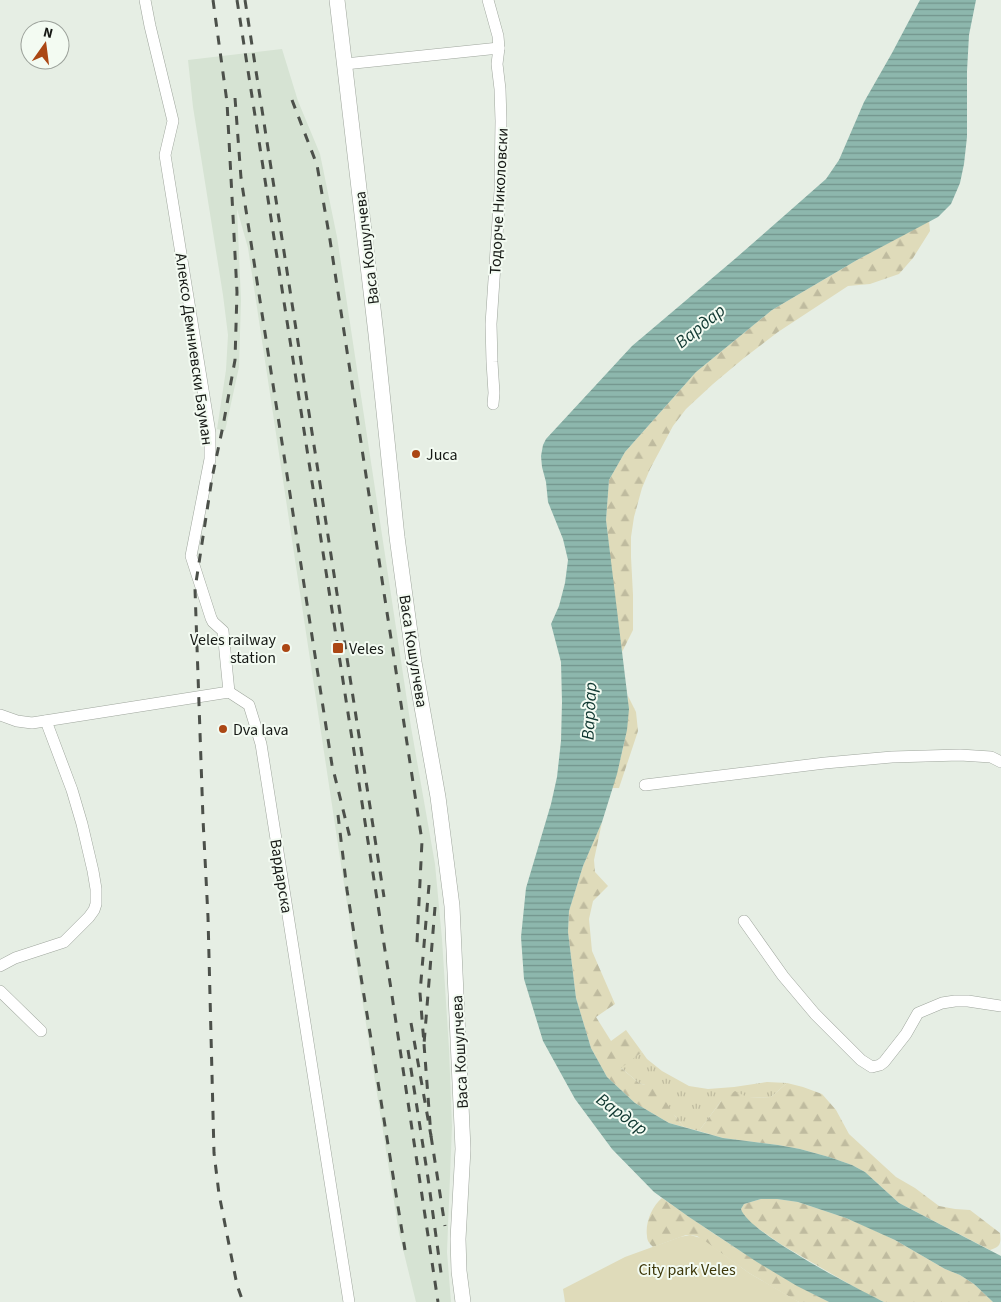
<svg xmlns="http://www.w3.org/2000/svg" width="1001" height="1302" font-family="'Source Sans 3',sans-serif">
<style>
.built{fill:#d6e3d3}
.grass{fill:url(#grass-tufts)}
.forest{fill:url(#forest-firs)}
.park{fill:#dfdbba}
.water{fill:url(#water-rules)}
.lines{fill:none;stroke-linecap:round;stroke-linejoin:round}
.minor-casing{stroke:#9fa69d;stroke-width:12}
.secondary-casing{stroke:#9fa69d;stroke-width:16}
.minor{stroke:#fff;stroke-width:11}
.secondary{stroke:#fff;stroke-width:15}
.rail{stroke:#4c504a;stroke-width:3;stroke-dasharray:9 9;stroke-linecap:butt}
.poi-dot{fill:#ab4714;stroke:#f3fbf2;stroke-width:2}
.labels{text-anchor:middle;stroke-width:4;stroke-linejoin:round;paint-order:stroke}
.street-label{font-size:16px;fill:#161915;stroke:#f3fbf2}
.poi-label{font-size:16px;fill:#161915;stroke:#f3fbf2;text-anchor:start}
.park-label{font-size:16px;fill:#3d3709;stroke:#f3fbf2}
.water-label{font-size:18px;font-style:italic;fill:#0f3730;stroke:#f3fbf2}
</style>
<defs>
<pattern id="grass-tufts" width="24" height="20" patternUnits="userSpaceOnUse" patternTransform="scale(1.25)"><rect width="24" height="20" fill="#dfdbba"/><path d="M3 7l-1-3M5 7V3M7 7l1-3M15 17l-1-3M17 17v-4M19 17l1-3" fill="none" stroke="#bfbb9f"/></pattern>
<pattern id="forest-firs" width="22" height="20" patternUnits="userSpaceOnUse" patternTransform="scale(1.25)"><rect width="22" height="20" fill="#dfdbba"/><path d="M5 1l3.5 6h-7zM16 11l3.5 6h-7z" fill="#bfbb9f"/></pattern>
<pattern id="water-rules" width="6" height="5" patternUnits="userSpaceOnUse" patternTransform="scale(1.25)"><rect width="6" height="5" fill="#8db7ad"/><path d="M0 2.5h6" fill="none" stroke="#72948c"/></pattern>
</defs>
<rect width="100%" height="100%" fill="#e6eee4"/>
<polygon class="built" points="282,49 298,101 320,154 337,237 411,727 435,864 442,939 449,1049 452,1126 447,1252 451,1302 416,1302 399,1233 343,878 248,248 237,209 241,300 239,367 225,431 217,429 226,370 228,335 223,295 193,107 188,60"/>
<polygon class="grass" points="642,1052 647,1059 662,1071 689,1086 708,1089 734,1087 767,1082 787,1083 771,1097 749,1098 721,1101 699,1131 684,1127 675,1116 645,1085 639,1083 620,1067"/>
<g class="forest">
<polygon points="929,221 930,231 913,258 899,274 870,284 848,286 778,332 744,358 713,384 686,409 673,426 650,469 642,488 634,517 631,537 631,557 633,595 633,630 622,652 614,592 606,520 609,480 625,452 696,372 772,310 857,260"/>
<path d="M628,696l8,16 2,19 -19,57h-7c9,-29 18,-61 16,-92z"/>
<polygon points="602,822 594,860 595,872 608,886 593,901 589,919 592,951 615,1004 596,1017 611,1041 626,1030 642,1052 621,1068 639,1083 645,1085 653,1082 675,1116 684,1127 669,1123 635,1103 607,1077 591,1048 576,998 568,932 569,911 583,866"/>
<path d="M787,1083l16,4 19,7 14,16 13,24 47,43 19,11 24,18 16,3 15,1 30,23c1,10 1,14 -10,17l-91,-47 -34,-31 -13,-7 -23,-8 -29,-8 -22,-4 -55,-7 -24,-7 22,-30 14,-10 14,7 22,-1z"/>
<path d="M662,1198c54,38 109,75 167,104h-30l-4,-2 -46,-27 -52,-37 -7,-1h-4l-33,12c-3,-3 -6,-6 -6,-11 -2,-13 5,-30 15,-38z"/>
<polygon points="761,1199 777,1199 798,1202 846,1218 874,1230 895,1240 945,1269 960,1275 974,1284 993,1302 884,1302 863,1292 782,1245 752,1224 742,1213 741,1209 744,1204"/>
</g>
<polygon class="park" points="690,1235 701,1238 749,1273 799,1302 565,1302 563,1289 625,1257 680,1237"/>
<path class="water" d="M920,0h56l-7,35 -2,36v66l-3,27 -4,19 -9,21 -13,13 -81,43 -85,50 -76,62 -71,80 -16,28 -3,40 23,189 -2,21 -10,44 -15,48 -19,44 -14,45 -1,21 8,66 15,50 16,29 28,26 34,20 54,15 55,7 22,4 29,8 23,8 13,7 34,31 102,53v46h-8l-19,-18 -14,-9 -15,-6 -50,-29 -49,-22 -48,-16 -21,-3h-16l-17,5 -3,5c7,24 117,80 143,93h-55l-32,-16 -40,-24 -68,-45 -35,-25 -42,-43 -37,-50 -32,-58 -19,-62 -3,-42 5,-49 25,-84 6,-27 4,-36 1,-39 -1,-40 -10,-38 8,-18 6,-23 3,-23 -5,-21 -15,-37 -2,-20 -4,-15 -1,-11 2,-11 3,-6 86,-93 104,-88 90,-79 13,-19 25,-58 28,-49z"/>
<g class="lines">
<defs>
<g id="minor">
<polyline points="145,0 150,26 173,121 165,155 210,433 210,459 191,556 211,618 213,622 223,631 229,692"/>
<polyline points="488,0 498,36 499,48 497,64 500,89 501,121 500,191 491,324 492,362 494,393 493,404"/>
<polyline points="345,64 499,48"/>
<polyline points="0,715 17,721 32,723 229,692 249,705 261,744 349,1302"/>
<polyline points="645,785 825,763 892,757 960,755 991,757 1001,762"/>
<polyline points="744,921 783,976 815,1014 861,1060 872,1067 880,1065 884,1062 906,1034 918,1013 942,1003 955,1001 968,1001 1001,1006"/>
<polyline points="0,966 15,958 64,942 89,917 94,910 96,904 96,889 93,871 82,824 72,790 46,721"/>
<polyline points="0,991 41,1031"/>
</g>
<polyline id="secondary" points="337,0 376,334 397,537 414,662 438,797 452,906 463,1149 458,1239 459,1271 463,1302"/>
</defs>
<use href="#minor" class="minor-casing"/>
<use href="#secondary" class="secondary-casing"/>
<use href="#minor" class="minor"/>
<use href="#secondary" class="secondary"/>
<g class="rail">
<polyline points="213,0 227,102 237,292 235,360 223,426 212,478 195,589 203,819 208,917 214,1153 219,1194 237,1285 243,1302"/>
<polyline points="237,0 391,989 438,1302"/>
<polyline points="245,0 384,897"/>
<polyline points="235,98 241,178 332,765 351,842"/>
<polyline points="292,100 317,165 330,240 422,841 417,943"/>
<polyline points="338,815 347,890 405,1250"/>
<polyline points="429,885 420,993 424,1044 435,907"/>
<polyline points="411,1023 431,1136 424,1044"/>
<polyline points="408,1050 428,1178 442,1280"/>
<polyline points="431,1136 445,1226"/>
</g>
</g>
<g class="poi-dot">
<circle cx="416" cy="454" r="5"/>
<circle cx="286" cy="648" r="5"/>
<rect x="332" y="642" width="12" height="12" rx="2.5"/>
<circle cx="223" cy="729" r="5"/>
</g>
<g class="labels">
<g class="street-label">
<text transform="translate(498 201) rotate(-87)" y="6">Тодорче Николовски</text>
<text transform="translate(366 248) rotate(-97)" y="6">Васа Кошулчева</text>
<text transform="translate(195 349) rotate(82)" y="6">Алексо Демниевски Бауман</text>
<text transform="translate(414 651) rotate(81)" y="6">Васа Кошулчева</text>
<text transform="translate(282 876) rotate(81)" y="6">Вардарска</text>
<text transform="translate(459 1052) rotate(-93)" y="6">Васа Кошулчева</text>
</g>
<g class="poi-label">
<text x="426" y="460">Juca</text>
<text x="276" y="645" text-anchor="end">Veles railway<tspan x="276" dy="18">station</tspan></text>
<text x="349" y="654">Veles</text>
<text x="233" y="735">Dva lava</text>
</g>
<g class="park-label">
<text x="687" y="1275">City park Veles</text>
</g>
<g class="water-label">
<text transform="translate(700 326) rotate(-39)" y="6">Вардар</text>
<text transform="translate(589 711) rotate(-87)" y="6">Вардар</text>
<text transform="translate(622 1114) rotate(36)" y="6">Вардар</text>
</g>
</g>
<g transform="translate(45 45) rotate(14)"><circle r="24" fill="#f3fbf2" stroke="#9ba19a"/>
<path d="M0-4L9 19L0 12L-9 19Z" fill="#ab4714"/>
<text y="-8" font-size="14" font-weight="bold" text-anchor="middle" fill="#161915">N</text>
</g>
</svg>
